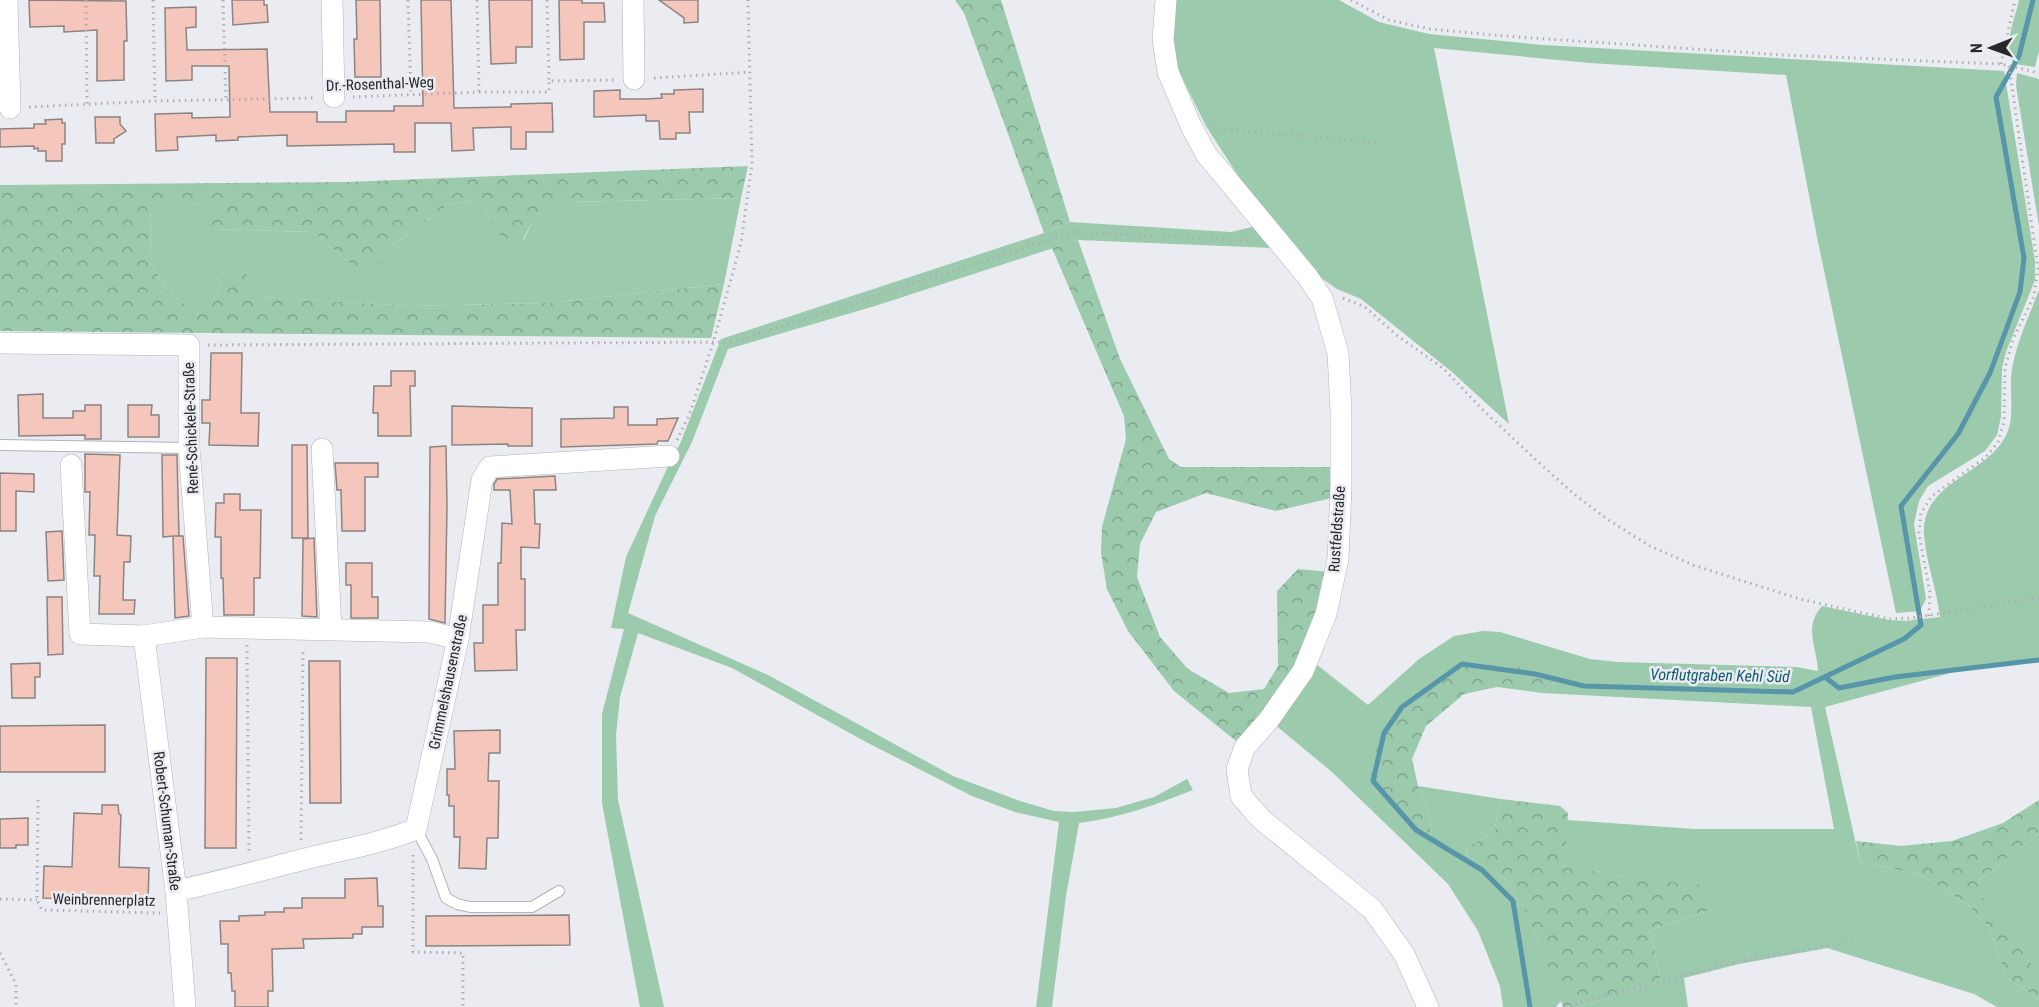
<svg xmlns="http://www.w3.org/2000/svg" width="2039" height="1007" font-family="'Roboto Condensed',sans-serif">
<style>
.green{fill:#9bcaad}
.forest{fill:url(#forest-crowns)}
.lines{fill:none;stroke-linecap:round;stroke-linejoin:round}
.stream{stroke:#5796a9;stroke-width:5}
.building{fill:#f5c6bb;stroke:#8b8483;stroke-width:1.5}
.lane-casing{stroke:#b2b3b9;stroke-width:12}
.street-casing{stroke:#b2b3b9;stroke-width:22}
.path{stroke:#acaeb2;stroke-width:3;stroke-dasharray:1.5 4.5;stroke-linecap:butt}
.lane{stroke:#fff;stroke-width:10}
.street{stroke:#fff;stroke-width:21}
.labels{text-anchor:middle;stroke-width:5;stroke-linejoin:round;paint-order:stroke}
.street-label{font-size:15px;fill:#27282a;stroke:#eaecf2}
.water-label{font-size:16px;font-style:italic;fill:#105c6e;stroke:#eaecf2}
</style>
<defs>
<pattern id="forest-crowns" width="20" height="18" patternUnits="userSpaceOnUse" patternTransform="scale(1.5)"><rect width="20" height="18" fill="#9bcaad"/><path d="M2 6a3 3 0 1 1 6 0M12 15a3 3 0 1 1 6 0" fill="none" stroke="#7ea48d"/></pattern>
</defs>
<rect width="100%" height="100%" fill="#eaecf2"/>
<g class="green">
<polygon points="1176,0 1339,0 1379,22 1429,34 1543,45 2004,71 2035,261 2035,280 2006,352 2002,368 2001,417 1997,435 1985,451 1928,486 1919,501 1914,524 1926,599 1920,611 1896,613 1817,237 1786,75 1590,63 1434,48 1509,424 1452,372 1361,299 1337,289 1317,275 1253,199 1206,126 1177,68 1171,31"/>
<path d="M2019,0h20v51l-4,16 -21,-3c-12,-17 1,-45 5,-64z"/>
<polygon points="2017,73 2039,79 2039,226 2016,86"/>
<polygon points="741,198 724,284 547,303 410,306 260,297 225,270 212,303 200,316 168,291 150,262 151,206 206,204 213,229 313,232 352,265 389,248 449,204 468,201 485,208 494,229 524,239 538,211 569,202"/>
<path d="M1070,222l161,10 25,-6 18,22 -196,-8 -203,66 -147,43 -36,93 -37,74 -27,97 140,62 185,101 67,25 34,10 20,1 42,-4 38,-11 33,-18 6,11c-38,15 -73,28 -114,33l-13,73 -14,111h-16l23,-185 -44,-10 -43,-16 -106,-54 -134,-74 -94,-35 -18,64 -4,38 2,65 46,207h-24l-38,-204v-89l22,-85 -13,-1 15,-71 45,-97 9,-16 41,-105 323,-106z"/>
<path d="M2039,290v372l-81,9 -133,36 35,155 61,13 46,29 21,22 19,52 32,21v8h-42l-23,-13 -147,-46 -88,16 -55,14 4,29h-112l85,-25 -11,-52 58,-19 -78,-33 -66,-13 3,-45 128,9h139l-23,-122 -269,-14 12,-10 -72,-23 -112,120 10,20 49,39 2,-19 -13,-34 83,13 -7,33 -26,15 -2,8 39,24 22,34 34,88 -5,6h-53l-3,-21 -22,-55 -30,-47 -116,-112 -58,-48 42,-60 52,41 51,-46 35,-23 29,-5 17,1 90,27 27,3 180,5 21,4c-1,-24 -15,-44 4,-65l67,14 16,1 35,-4c-3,-27 -14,-55 -16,-82 -4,-56 70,-60 85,-107 5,-17 0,-41 3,-59 5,-28 17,-53 27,-79z"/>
<polygon points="2039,833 2039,969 2028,961 2008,925 1980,895 1980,880"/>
</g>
<g class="forest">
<polygon points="955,0 1001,0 1070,222 1044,233 964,13"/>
<polygon points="748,166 741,198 569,202 538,212 523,239 506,240 494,229 485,208 468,201 449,204 389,248 375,268 352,265 313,232 212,229 206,204 151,207 150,262 168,291 199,315 212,303 225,270 240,265 261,297 410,306 547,303 724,284 711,338 0,331 0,185 346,182"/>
<polygon points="1078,240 1120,359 1169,459 1181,467 1334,467 1332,498 1276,511 1206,493 1156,512 1140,544 1137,577 1160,637 1188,669 1229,693 1264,689 1278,666 1277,591 1298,569 1330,572 1316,632 1272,705 1236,741 1174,691 1128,631 1107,589 1101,553 1102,527 1126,439 1124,416 1052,248"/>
<polygon points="1482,660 1520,667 1554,683 1542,693 1497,687 1464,694 1426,726 1412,759 1418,786 1431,820 1429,840 1380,800 1370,781 1375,750 1400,709 1449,670"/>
<polygon points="1501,799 1560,806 1568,813 1565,865 1630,878 1703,885 1708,911 1650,930 1661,982 1576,1007 1563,1007 1527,913 1505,879 1466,855 1468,847 1494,832"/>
<polygon points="2039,800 2039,833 1980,880 1980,895 2009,925 2028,961 2039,969 2039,999 2007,978 1988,926 1967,904 1921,875 1860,862 1856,841 1900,846 1952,841 2003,823"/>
</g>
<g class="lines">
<g class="stream">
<polyline points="1825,677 1839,688 1895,677 2039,660"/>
<polyline points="1530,1007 1513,901 1482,870 1416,830 1373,781 1384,733 1402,707 1462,664 1535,674 1584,686 1793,692 1904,639 1921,625 1901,506 1958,434 1990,373 2020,292 2024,258 1996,97 2019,56 2033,0"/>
</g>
</g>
<g class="building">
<polygon points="29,0 126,1 127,41 124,41 124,80 97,81 97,30 64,32 64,26 30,27"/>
<polygon points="232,0 264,0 264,5 267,5 268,22 233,25"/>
<polygon points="356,0 380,0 381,77 355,77 354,39 357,39"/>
<polygon points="421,0 451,0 454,108 511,107 511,104 552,103 553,132 526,132 526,149 511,149 511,127 473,128 474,150 452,151 451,123 415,123 415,152 394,152 394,144 287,146 287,135 238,137 238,140 216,141 216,135 177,137 178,150 156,151 155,114 192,113 192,118 230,117 229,66 192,66 192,80 166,81 165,8 196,7 196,27 186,28 187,50 267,49 270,112 317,112 317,122 346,122 346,111 394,111 394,106 423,106"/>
<polygon points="489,0 532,0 532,47 516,47 516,63 491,64"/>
<polygon points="559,0 582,0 582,3 604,3 605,22 584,22 584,59 560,60"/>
<polygon points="659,0 698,0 698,22 684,23 684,18"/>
<polygon points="703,89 703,112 689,112 690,133 676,133 676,139 660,139 659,121 646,121 646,115 594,117 594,91 620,90 620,99 646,99 662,98 661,94 674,94 674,90"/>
<polygon points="95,117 120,117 120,124 126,131 114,139 114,143 96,143"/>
<polygon points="62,119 62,123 65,123 65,144 62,144 62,161 46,161 46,151 38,151 38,148 34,149 34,146 0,147 0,129 34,128 34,124 46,124 45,120"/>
<polygon points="211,353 242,353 241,413 259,413 258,446 209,445 210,423 202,423 202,400 210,400"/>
<polygon points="391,371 415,371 415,386 410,386 411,436 378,436 378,413 373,413 374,386 391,386"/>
<polygon points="43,394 43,418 73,418 73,411 85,411 85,405 101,405 101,439 85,439 85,435 19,436 18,395"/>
<polygon points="128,405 152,405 151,415 159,415 159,437 128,437"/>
<polygon points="452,406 532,408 532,446 508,446 508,444 452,445"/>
<polygon points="614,407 628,407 628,425 657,425 657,419 678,418 668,441 658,441 657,444 561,447 561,419 614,418"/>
<polygon points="292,445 307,445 308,538 292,538"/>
<polygon points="446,446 447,506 445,623 429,619 430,447"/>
<polygon points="85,454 120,455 117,535 131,536 130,562 124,562 123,600 135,600 134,614 99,614 100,576 94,576 95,535 89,535 90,492 85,492"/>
<polygon points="162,455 177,455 179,536 174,536 183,536 189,616 175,618 173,536 163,537"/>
<polygon points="335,463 378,463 378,477 365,477 365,531 342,531 341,490 337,490"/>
<polygon points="0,473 34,474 34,492 16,491 16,531 0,531"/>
<polygon points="555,476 556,490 534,490 535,524 540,524 539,548 521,547 521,579 525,579 525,630 516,630 517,670 475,671 474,643 483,643 483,605 498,605 498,563 501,563 502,523 512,524 510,490 494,490 494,484 497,479"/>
<polygon points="224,494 240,494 240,510 261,510 260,578 254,578 254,615 224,615 223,578 221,578 221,537 215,537 216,503 224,503"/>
<polygon points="62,531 64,580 48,581 46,532"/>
<polygon points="314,538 317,617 302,616 303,539"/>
<polygon points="346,563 372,563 372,597 378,597 378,618 351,618 351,585 346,585"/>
<polygon points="47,597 62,597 63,654 48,655"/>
<polygon points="206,658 237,658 236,848 205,848"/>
<polygon points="309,661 340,661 341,803 310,803"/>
<polygon points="40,663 40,677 35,677 35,698 12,698 11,664"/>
<polygon points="105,725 105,772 0,772 0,726"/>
<polygon points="500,730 500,753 489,753 488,781 499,781 498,838 487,838 486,869 459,868 460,837 454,837 454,806 449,806 449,795 447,795 447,769 455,769 454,731"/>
<polygon points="102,805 118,805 119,814 121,815 119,867 149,868 148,901 43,898 44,866 72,867 74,813 102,814"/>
<polygon points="28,818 28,845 16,845 16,848 0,848 0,819"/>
<polygon points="377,878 378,906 383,906 383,927 362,927 362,934 353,934 353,938 303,939 304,948 272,949 273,991 268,991 268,1007 235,1007 235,991 232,991 231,973 228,973 228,944 221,944 220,921 239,921 239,916 265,915 265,912 284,912 284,908 302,908 302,898 345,898 345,879"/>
<polygon points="569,915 570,945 426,946 426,916"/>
</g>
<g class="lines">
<defs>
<g id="lane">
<polyline points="0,445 189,448"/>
<polyline points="416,829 432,859 446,898 457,904 470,907 532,907 559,891"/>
</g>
<g id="street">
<polyline points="7,0 10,108"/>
<polyline points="332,0 334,97"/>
<polyline points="633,0 634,79"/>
<polyline points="1166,0 1163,40 1168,72 1191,126 1206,154 1307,276 1322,298 1338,353 1341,411 1341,487 1338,559 1326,614 1303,671 1268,721 1245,747 1237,769 1241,796 1261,819 1372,909 1404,954 1428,1007"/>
<polyline points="0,343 189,345 189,448 203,627"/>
<polyline points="322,449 331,629"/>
<polyline points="71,465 80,634 144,636 203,627 430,632 458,639"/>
<polyline points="144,636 176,891 185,1007"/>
<path d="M176,891c42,-9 83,-20 125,-31 39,-10 78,-16 115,-31l42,-190 24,-159 8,-13 179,-11"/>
</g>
</defs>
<use href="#lane" class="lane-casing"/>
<use href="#street" class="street-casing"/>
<g class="path">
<polyline points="86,0 87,104"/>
<polyline points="153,0 155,101"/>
<polyline points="223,0 226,100"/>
<polyline points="408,0 411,95"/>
<polyline points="477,0 479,92"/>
<polyline points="547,0 549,81"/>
<polyline points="1351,0 1389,20 1430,29 1504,36 1783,55 2001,64 2039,73"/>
<polyline points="2001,64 2015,0"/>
<polyline points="654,78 750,72"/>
<polyline points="353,97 479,92 549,92 549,81 614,80"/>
<polyline points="29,107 155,101 316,98"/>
<polyline points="1213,128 1381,143"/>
<polyline points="1343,298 1365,307 1395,334 1443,368 1483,410 1535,459 1574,494 1607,519 1650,546 1693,565 1800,599 1890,619 1912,618 2039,598"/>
<polyline points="208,345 733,342 1074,232 1252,241"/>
<polyline points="677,440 690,413 713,343 741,243 752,164 748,0"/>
<polyline points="1929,616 1930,593 1919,533 1921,513 1932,496 1986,457 1998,442 2004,422 2005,368 2013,339 2034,296 2038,268 2009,66"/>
<polyline points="247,645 249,855"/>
<polyline points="38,800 37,900 42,910 160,913"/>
<polyline points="301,840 303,649"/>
<polyline points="413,855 413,952 463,953 463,1007"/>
<polyline points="0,899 37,900"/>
<polyline points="0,953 16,984 16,1007"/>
<polyline points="1564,1007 1740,961 1855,941"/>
</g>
<use href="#lane" class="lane"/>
<use href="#street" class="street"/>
</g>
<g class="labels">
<g class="street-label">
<text transform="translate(380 84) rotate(-2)" y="5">Dr.-Rosenthal-Weg</text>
<text transform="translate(191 428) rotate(-92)" y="5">René-Schickele-Straße</text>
<text transform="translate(1337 529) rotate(-86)" y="5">Rustfeldstraße</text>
<text transform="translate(448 682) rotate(-78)" y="5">Grimmelshausenstraße</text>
<text transform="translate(167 821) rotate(83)" y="5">Robert-Schuman-Straße</text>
<text transform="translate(104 900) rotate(1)" y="5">Weinbrennerplatz</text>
</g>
<g class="water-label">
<text transform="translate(1720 675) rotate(1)" y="6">Vorflutgraben Kehl Süd</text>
</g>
</g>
<g transform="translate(1991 48) rotate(269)" stroke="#eaecf2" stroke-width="4.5" paint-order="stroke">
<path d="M0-4.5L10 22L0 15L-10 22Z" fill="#27282a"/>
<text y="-9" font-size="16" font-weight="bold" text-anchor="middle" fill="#27282a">N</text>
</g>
</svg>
